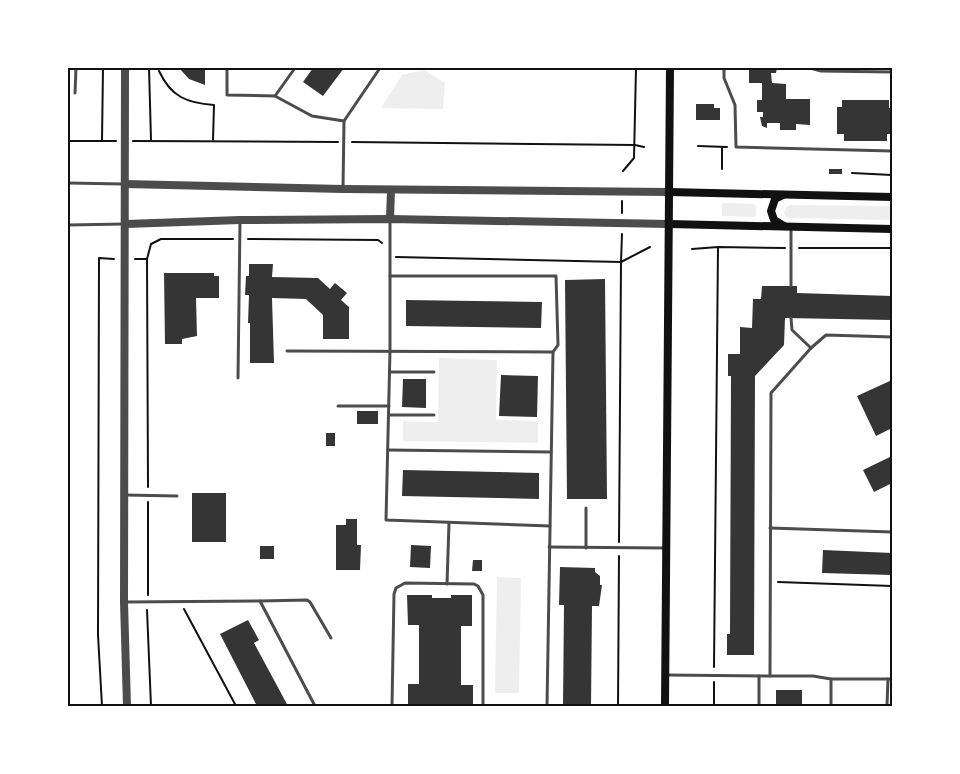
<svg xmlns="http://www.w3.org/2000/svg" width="960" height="774" font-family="Inter,sans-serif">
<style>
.green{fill:#eee}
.building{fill:#353535}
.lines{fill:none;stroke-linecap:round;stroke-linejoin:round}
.path{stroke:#111;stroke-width:2}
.service{stroke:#4c4c4c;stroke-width:3}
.tertiary{stroke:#4c4c4c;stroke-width:8}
.secondary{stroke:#111;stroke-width:8}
.neatline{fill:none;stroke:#111;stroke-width:2}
</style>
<rect width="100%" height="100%" fill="#fff"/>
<g class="green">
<polygon points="424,70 445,83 443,109 381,108 402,75"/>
<polygon points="722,203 754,204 756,207 756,214 754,217 722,216"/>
<polygon points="790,205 892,206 892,220 791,218 786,217 784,213 786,207"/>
<polygon points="439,358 497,360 496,420 538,421 538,443 403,441 403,421 438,422"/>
<polygon points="497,577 521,578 519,693 495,693"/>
</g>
<g class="building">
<polygon points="179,68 205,68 205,85 189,79"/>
<polygon points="313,68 344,68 323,96 303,82"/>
<polygon points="749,68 777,68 776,73 771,73 772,83 786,84 786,99 810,99 810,125 796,124 796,130 780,130 780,123 767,123 767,128 762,126 760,117 763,117 763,112 757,112 757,100 762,100 762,83 749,83"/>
<polygon points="842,100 889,100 889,108 892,108 892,134 887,134 887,141 844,141 844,134 837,134 837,107 842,107"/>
<polygon points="696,104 714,104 714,108 720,108 720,120 696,120"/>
<rect x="829" y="169" width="13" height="5"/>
<polygon points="249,264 273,264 272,277 318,278 330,289 335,283 347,293 341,300 349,307 349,339 323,339 323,315 306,299 272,298 274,363 250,363 250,323 248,323 249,295 245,295 246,276 249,276"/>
<polygon points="164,273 214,273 214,276 219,276 219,298 196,298 197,336 182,339 182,344 165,344"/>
<polygon points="605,279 607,499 567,499 565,280"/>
<polygon points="762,286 797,286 797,293 892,296 892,320 785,318 784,345 755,376 754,655 727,655 727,634 730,634 731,376 728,376 728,354 740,354 740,327 752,328 753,299 761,299"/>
<polygon points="406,300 542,302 541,328 406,326"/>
<polygon points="501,375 538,376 537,417 499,416"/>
<polygon points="403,379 426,379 426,408 402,407"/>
<polygon points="892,380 892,435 890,429 876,436 857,396"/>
<rect x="357" y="411" width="21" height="13"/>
<rect x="326" y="433" width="9" height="13"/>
<polygon points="892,456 892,483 874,492 863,470"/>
<polygon points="403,470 539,473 539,499 402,496"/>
<rect x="192" y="493" width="34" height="49"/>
<polygon points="346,519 357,519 357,545 361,545 360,570 336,570 336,525 346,525"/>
<polygon points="411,545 431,546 430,568 410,567"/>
<rect x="260" y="546" width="14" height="13"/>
<polygon points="823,550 892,553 892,575 822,573"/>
<polygon points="473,560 482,560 482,571 472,571"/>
<polygon points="560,567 595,568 595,572 600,576 600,585 602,585 599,606 592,606 591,706 563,706 564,605 559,605"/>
<polygon points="407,595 432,595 432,598 451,598 451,595 472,595 472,626 461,626 461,685 473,685 473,706 408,706 408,684 419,684 419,625 408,625"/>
<polygon points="248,620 259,640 254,643 288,706 257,706 220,634"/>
<rect x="776" y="690" width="26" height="16"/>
</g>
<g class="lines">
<g class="path">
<polyline points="149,68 151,140"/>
<path d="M159,71c12,26 28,32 55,34l-1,35"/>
<polyline points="102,140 103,68"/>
<polyline points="68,141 116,141"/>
<polyline points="133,141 338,142"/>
<polyline points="352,142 635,145 644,147"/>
<polyline points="698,146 727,147"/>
<polyline points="722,169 722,147"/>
<polyline points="623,171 634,158 636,68"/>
<polyline points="852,173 892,175"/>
<polyline points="622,201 622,213"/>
<polyline points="622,234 621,262 650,247"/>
<polyline points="248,239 378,240 382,243"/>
<polyline points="799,248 892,248"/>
<polyline points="692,249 718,247 785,248"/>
<polyline points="396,257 621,262 619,542"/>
<polyline points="135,259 147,259"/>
<polyline points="148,487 147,259 151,244 161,239 233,239"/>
<polyline points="778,582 892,586"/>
<polyline points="148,595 148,502"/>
<polyline points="184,609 236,706"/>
<polyline points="147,610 151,706"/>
<polyline points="714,667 718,247"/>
<polyline points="714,682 714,706"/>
<polyline points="102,706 98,635 99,258 114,259"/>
<polyline points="618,706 619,556"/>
</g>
<g class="service">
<polyline points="227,68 227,95 275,96"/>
<polyline points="295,68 275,96 312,116 344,121"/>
<polyline points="724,68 724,78 735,105 736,147 892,151"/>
<polyline points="810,68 821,71 892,72"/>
<polyline points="75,93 76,68"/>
<polyline points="68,183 123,184"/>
<polyline points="343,188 344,121 380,68"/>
<polyline points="390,221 390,350 386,520 550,526"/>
<polyline points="68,225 124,224"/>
<polyline points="390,276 556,276 558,345 553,352"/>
<polyline points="791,286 791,228"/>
<polyline points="791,318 792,330 811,348"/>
<polyline points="287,351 553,352 547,706"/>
<polyline points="390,372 434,372"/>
<polyline points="238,378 240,221"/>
<polyline points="338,406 389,406"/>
<polyline points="389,415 434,415"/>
<polyline points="388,450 551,452"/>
<polyline points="125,495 177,496"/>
<polyline points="586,508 586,548"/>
<polyline points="770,528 892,532"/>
<polyline points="549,547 664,548"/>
<polyline points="447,584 449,523"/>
<polyline points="260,601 307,600 310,602 331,638"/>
<polyline points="126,602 260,601 315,706"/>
<polyline points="667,675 770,676 771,393 811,348 826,335 892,337"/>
<polyline points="759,676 759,706"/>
<polyline points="770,676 813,676 831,679 831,706"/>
<polyline points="831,679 892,679"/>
<polyline points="392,706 394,594 396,588 405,583 474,584 478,586 483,595 483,706"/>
<polyline points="887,706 888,679"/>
</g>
<g class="tertiary">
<polyline points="125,68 124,602 127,706"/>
<polyline points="125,184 343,189 669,192"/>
<polyline points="390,219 391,190"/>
<polyline points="126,224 240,220 390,219 669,224"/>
</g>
<g class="secondary">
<polyline points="669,192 892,197"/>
<polyline points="783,195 775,199 771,211 774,220 784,226"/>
<polyline points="669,224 892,229"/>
<polyline points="665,706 670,68"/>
</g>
</g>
<rect width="960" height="774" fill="none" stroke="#ffffff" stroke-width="138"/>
<rect x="69" y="69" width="822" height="636" class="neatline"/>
</svg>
